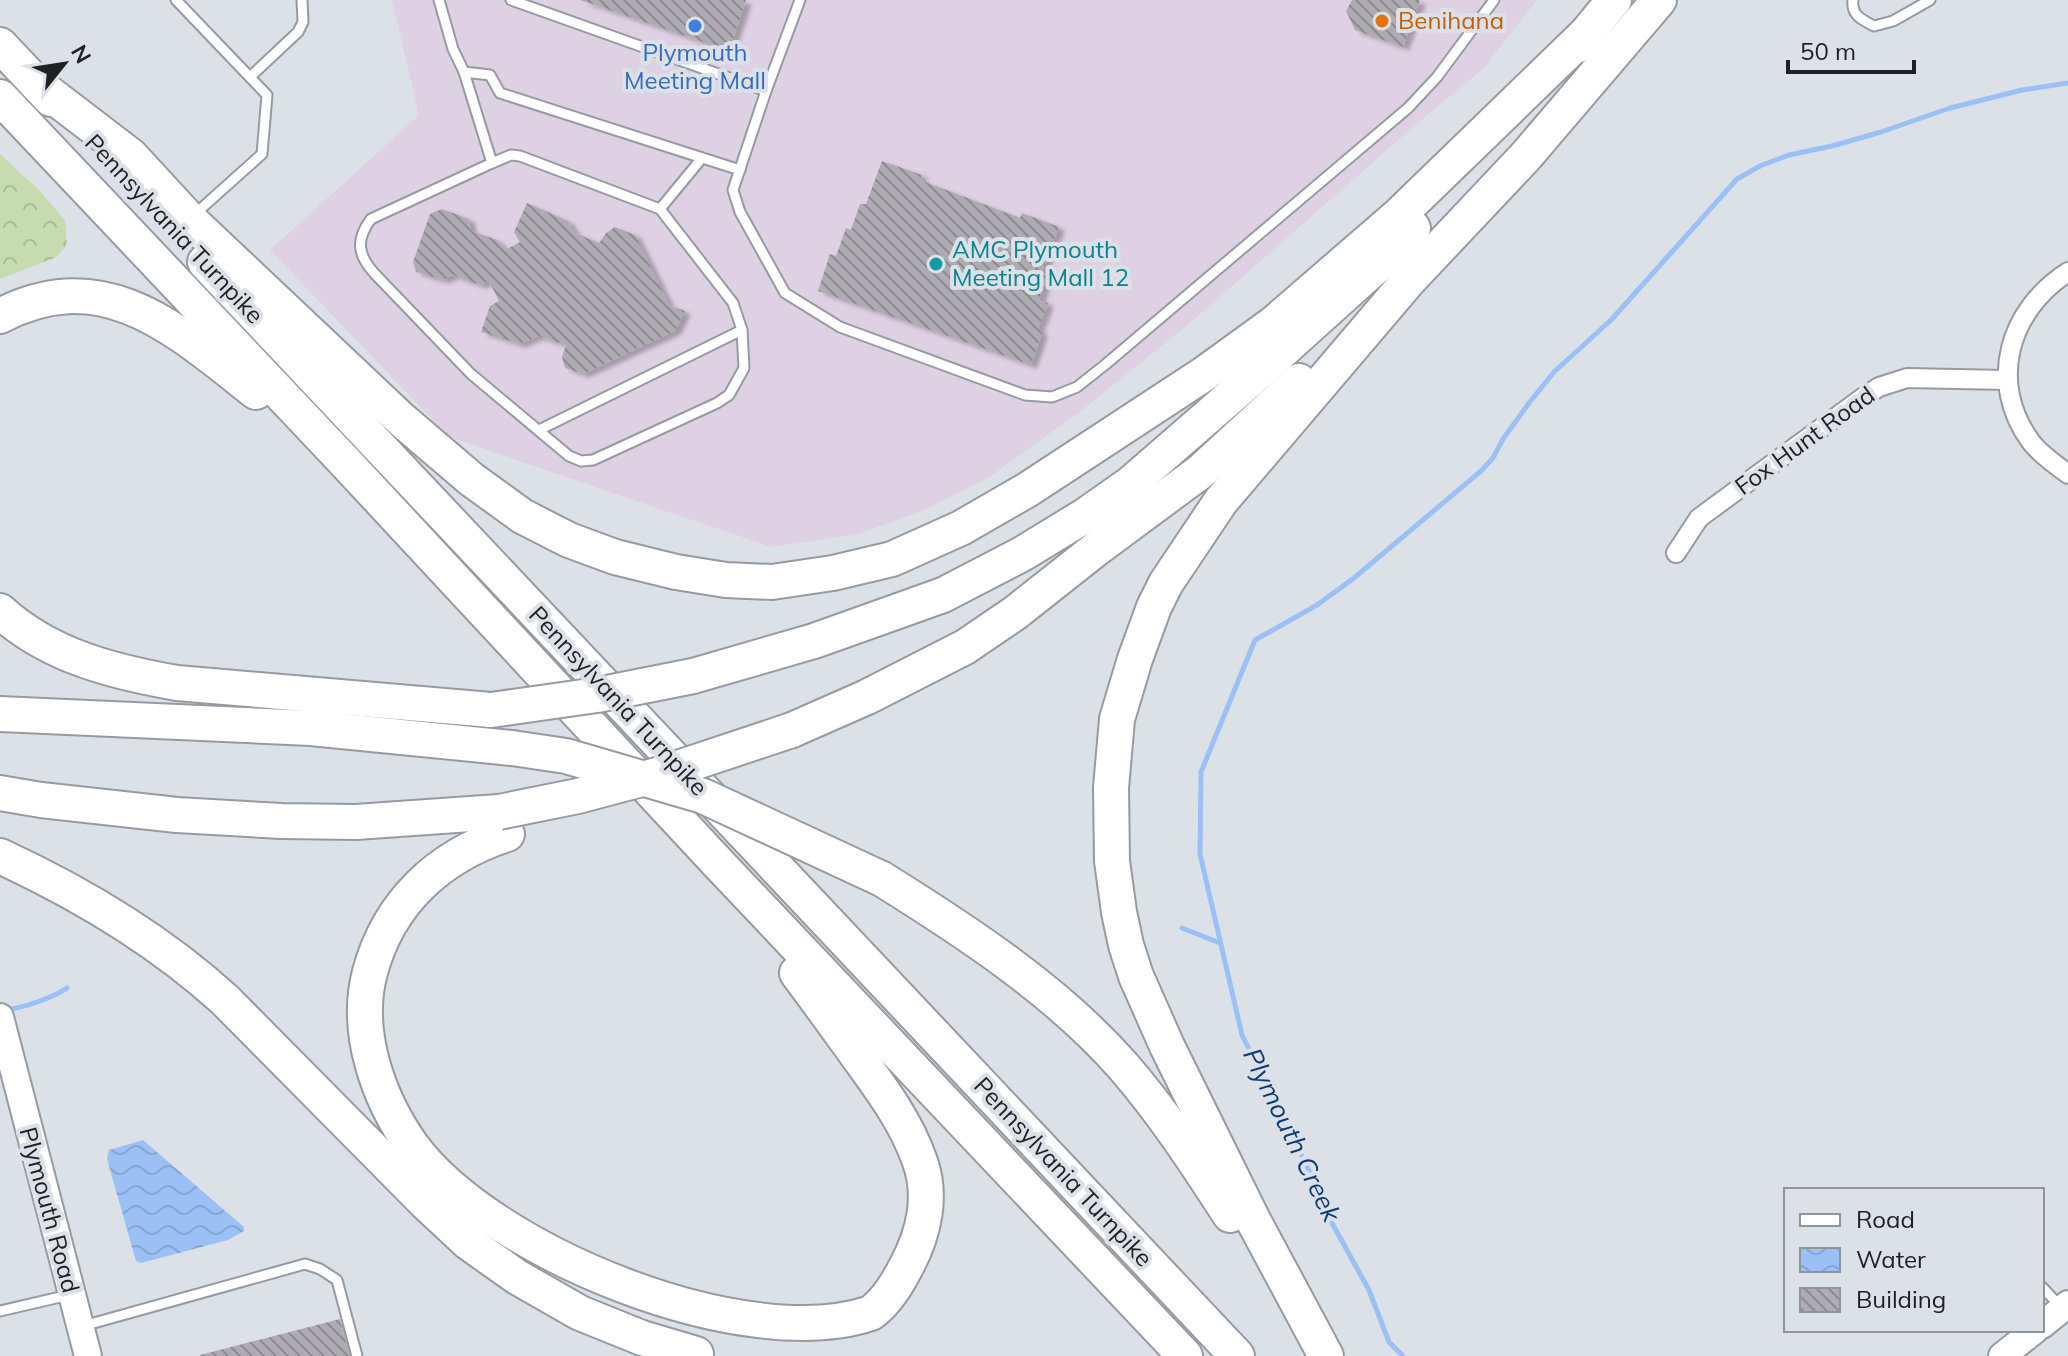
<svg xmlns="http://www.w3.org/2000/svg" width="2068" height="1356" font-family="Mulish,sans-serif">
<style>
.commercial{fill:#dfd1e4}
.forest{fill:url(#forest-crowns)}
.water{fill:url(#water-waves)}
.lines{fill:none;stroke-linecap:round;stroke-linejoin:round}
.stream{stroke:#9bc0f5;stroke-width:5}
.building{fill:url(#building-back-hatch);filter:url(#shadow)}
.lane-casing{stroke:#969aa1;stroke-width:13}
.street-casing{stroke:#969aa1;stroke-width:22}
.secondary-casing{stroke:#969aa1;stroke-width:30}
.highway-casing{stroke:#969aa1;stroke-width:38}
.lane{stroke:#fff;stroke-width:9}
.street{stroke:#fff;stroke-width:18}
.secondary{stroke:#fff;stroke-width:26}
.highway{stroke:#fff;stroke-width:34}
.highway-bridge-casing{stroke:#969aa1;stroke-width:38;stroke-linecap:butt}
.highway-bridge{stroke:#fff;stroke-width:34}
.food-dot{fill:#e8710a;stroke:#dce1e8;stroke-width:3}
.shop-dot{fill:#3f7fe0;stroke:#dce1e8;stroke-width:3}
.culture-dot{fill:#0f9aa8;stroke:#dce1e8;stroke-width:3}
.labels{text-anchor:middle;stroke-width:8;stroke-linejoin:round;paint-order:stroke}
.food-label{font-size:24px;fill:#c56008;stroke:#dce1e8;text-anchor:start}
.shop-label{font-size:24px;fill:#366cbe;stroke:#dce1e8}
.street-label{font-size:24px;fill:#1e2023;stroke:#dce1e8}
.culture-label{font-size:24px;fill:#0d838f;stroke:#dce1e8;text-anchor:start}
.water-label{font-size:26px;font-style:italic;fill:#0b3a78;stroke:#dce1e8}
</style>
<defs>
<pattern id="forest-crowns" width="20" height="18" patternUnits="userSpaceOnUse" patternTransform="scale(2)"><rect width="20" height="18" fill="#c6dcb0"/><path d="M2 6a3 3 0 1 1 6 0M12 15a3 3 0 1 1 6 0" fill="none" stroke="#aabc97"/></pattern>
<pattern id="water-waves" width="16" height="10" patternUnits="userSpaceOnUse" patternTransform="scale(2)"><rect width="16" height="10" fill="#9bc0f5"/><path d="M0 5q4-4 8 0t8 0" fill="none" stroke="#85a5d2"/></pattern>
<pattern id="building-back-hatch" width="6" height="6" patternUnits="userSpaceOnUse" patternTransform="scale(2)"><rect width="6" height="6" fill="#aeabb2"/><path d="M-1 5l2 2M0 0l6 6M5-1l2 2" fill="none" stroke="#8d8b90"/></pattern>
<filter id="shadow"><feDropShadow dx="6" dy="3.5" stdDeviation="2" flood-color="#0004"/></filter>
</defs>
<rect width="100%" height="100%" fill="#dce1e8"/>
<polygon class="commercial" points="392,0 1537,0 1483,69 1419,122 1190,323 1081,411 988,478 922,511 858,534 771,547 449,437 270,250 419,115"/>
<polygon class="forest" points="0,154 40,191 65,220 67,245 57,257 0,279"/>
<polygon class="water" points="143,1140 244,1227 244,1231 228,1240 141,1263 136,1261 107,1159 109,1150"/>
<g class="lines">
<g class="stream">
<polyline points="1182,928 1220,943"/>
<path d="M5,1010c17,-2 48,-12 62,-22"/>
<polyline points="1403,1356 1389,1342 1369,1290 1322,1205 1318,1189 1242,1035 1200,854 1201,772 1255,640 1317,605 1354,578 1481,471 1493,458 1503,439 1529,403 1554,372 1612,319 1737,179 1760,166 1789,155 1832,146 1881,132 1950,108 2022,90 2068,83"/>
</g>
</g>
<g class="building">
<polygon points="580,0 746,0 729,51"/>
<polygon points="1352,0 1420,0 1403,47 1355,30 1346,11"/>
<polygon points="882,161 922,175 920,180 1020,218 1022,213 1059,227 1042,272 1048,275 1039,300 1048,303 1038,329 1042,333 1031,365 818,291 830,254 836,256 846,228 851,230 860,204 866,204"/>
<polygon points="527,203 568,221 575,233 599,243 606,233 615,227 635,235 669,305 685,311 675,331 583,374 565,368 562,357 566,345 538,336 520,344 481,332 490,306 499,301 489,281 480,285 453,275 443,280 416,272 413,262 430,214 442,209 469,219 471,231 497,240 505,250 520,242 514,232"/>
<polygon points="340,1319 349,1356 200,1356 200,1355"/>
</g>
<g class="lines">
<defs>
<g id="lane">
<polyline points="176,0 267,95 262,154 195,214"/>
<polyline points="439,0 453,49 464,72 490,75 500,93 740,170"/>
<polyline points="511,0 766,91 733,190 740,212 785,293 840,327 1025,395 1052,397 1077,387 1106,364 1408,108 1437,77 1494,0"/>
<path d="M1853,0c-2,15 9,20 21,26l19,-5 37,-21"/>
<path d="M464,72l28,91 -121,56c-15,20 -14,35 3,54l97,101 98,82 12,5 12,-1 124,-57 12,-8 15,-27 -2,-38 -9,-27 -73,-94 42,-51"/>
<polyline points="250,77 298,32 303,22 302,0"/>
<polyline points="766,91 800,0"/>
<polyline points="492,163 511,155 520,156 660,209"/>
<polyline points="539,430 742,330"/>
<polyline points="2042,1287 2060,1306"/>
<polyline points="0,1311 69,1295"/>
<polyline points="83,1326 305,1264 320,1269 337,1280 357,1356"/>
</g>
<g id="street">
<path d="M2068,272c-59,38 -81,110 -37,170 9,12 25,23 37,32"/>
<polyline points="1676,553 1699,518 1865,396 1879,387 1907,378 2007,380"/>
</g>
<g id="secondary">
<polyline points="0,1017 88,1356"/>
<polyline points="2042,1325 2068,1304"/>
<polyline points="2002,1356 2035,1330"/>
</g>
<g id="highway">
<polyline points="0,45 51,99"/>
<polyline points="1576,46 1614,0"/>
<polyline points="37,84 131,156 189,219 402,420 471,479 522,516 569,540 615,557 676,572 726,580 772,582 833,573 892,559 961,528 1027,490 1204,374 1273,324 1400,214 1591,29"/>
<polyline points="0,97 346,463 717,862 1185,1356"/>
<polyline points="205,262 1237,1356"/>
<path d="M0,316c104,-55 178,15 256,76"/>
<path d="M0,611c49,45 114,61 177,72l314,27"/>
<polyline points="693,676 814,641 943,595 1022,554 1086,515 1130,484 1252,378 1384,259 1413,228"/>
<polyline points="0,714 311,728 512,748"/>
<polyline points="792,730 867,697 965,647 1015,613 1096,549 1200,472 1299,381"/>
<polyline points="0,793 41,800 177,815 281,821 356,822 499,812"/>
<path d="M507,834c-68,22 -118,68 -137,138 -16,59 8,126 42,174 78,106 333,210 459,167 16,-12 26,-29 35,-46 18,-33 27,-72 13,-108 -13,-37 -37,-69 -60,-101 -21,-29 -41,-57 -62,-85"/>
<path d="M0,856c82,38 158,83 225,144l200,202 44,41 48,34 63,36 62,25 54,16"/>
<path d="M882,879c85,53 175,112 241,187 40,46 74,98 107,149"/>
<polyline points="1326,1356 1253,1220 1167,1046 1136,976 1126,945 1119,912 1112,861 1111,788 1117,719 1135,659 1154,607 1166,583 1221,501 1409,280 1526,156 1659,0"/>
</g>
</defs>
<use href="#lane" class="lane-casing"/>
<use href="#street" class="street-casing"/>
<use href="#secondary" class="secondary-casing"/>
<use href="#highway" class="highway-casing"/>
<use href="#lane" class="lane"/>
<use href="#street" class="street"/>
<use href="#secondary" class="secondary"/>
<use href="#highway" class="highway"/>
<defs>
<g id="highway-bridge">
<polyline points="491,710 597,695 693,676"/>
<polyline points="512,748 566,756 703,796 882,879"/>
<polyline points="499,812 578,796 657,775 792,730"/>
</g>
</defs>
<use href="#highway-bridge" class="highway-bridge-casing"/>
<use href="#highway-bridge" class="highway-bridge"/>
</g>
<circle class="food-dot" cx="1382" cy="21" r="8"/>
<circle class="shop-dot" cx="695" cy="26" r="8"/>
<circle class="culture-dot" cx="936" cy="264" r="8"/>
<g class="labels">
<g class="food-label">
<text x="1398" y="29">Benihana</text>
</g>
<g class="shop-label">
<text x="695" y="61">Plymouth<tspan x="695" dy="28">Meeting Mall</tspan></text>
</g>
<g class="street-label">
<text transform="translate(174 229) rotate(47)" y="8">Pennsylvania Turnpike</text>
<text transform="translate(1805 441) rotate(-36)" y="8">Fox Hunt Road</text>
<text transform="translate(618 701) rotate(47)" y="8">Pennsylvania Turnpike</text>
<text transform="translate(1063 1172) rotate(47)" y="8">Pennsylvania Turnpike</text>
<text transform="translate(49 1210) rotate(75)" y="8">Plymouth Road</text>
</g>
<g class="culture-label">
<text x="952" y="258">AMC Plymouth<tspan x="952" dy="28">Meeting Mall 12</tspan></text>
</g>
<g class="water-label">
<text transform="translate(1292 1135) rotate(64)" y="9">Plymouth Creek</text>
</g>
</g>
<rect x="1784" y="1188" width="260" height="144" fill="#dce1e8" stroke="#909499" stroke-width="2"/>
<rect x="1800" y="1214" width="40" height="12" fill="#ffffff" stroke="#909499" stroke-width="2"/>
<text x="1856" y="1228" font-size="24" fill="#1e2023">Road</text>
<rect x="1800" y="1248" width="40" height="24" fill="url(#water-waves)" stroke="#909499" stroke-width="2"/>
<text x="1856" y="1268" font-size="24" fill="#1e2023">Water</text>
<rect x="1800" y="1288" width="40" height="24" fill="url(#building-back-hatch)" stroke="#909499" stroke-width="2"/>
<text x="1856" y="1308" font-size="24" fill="#1e2023">Building</text>
<g transform="translate(64 64) rotate(60)" stroke="#dce1e8" stroke-width="6" paint-order="stroke">
<path d="M0-6L14 30L0 20L-14 30Z" fill="#1e2023"/>
<text y="-12" font-size="22" font-weight="bold" text-anchor="middle" fill="#1e2023">N</text>
</g>
<path d="M1788 60v12h126v-12" fill="none" stroke="#1e2023" stroke-width="4"/>
<text x="1800" y="60" font-size="24" fill="#1e2023" stroke="#dce1e8" stroke-width="6" paint-order="stroke">50 m</text>
</svg>
